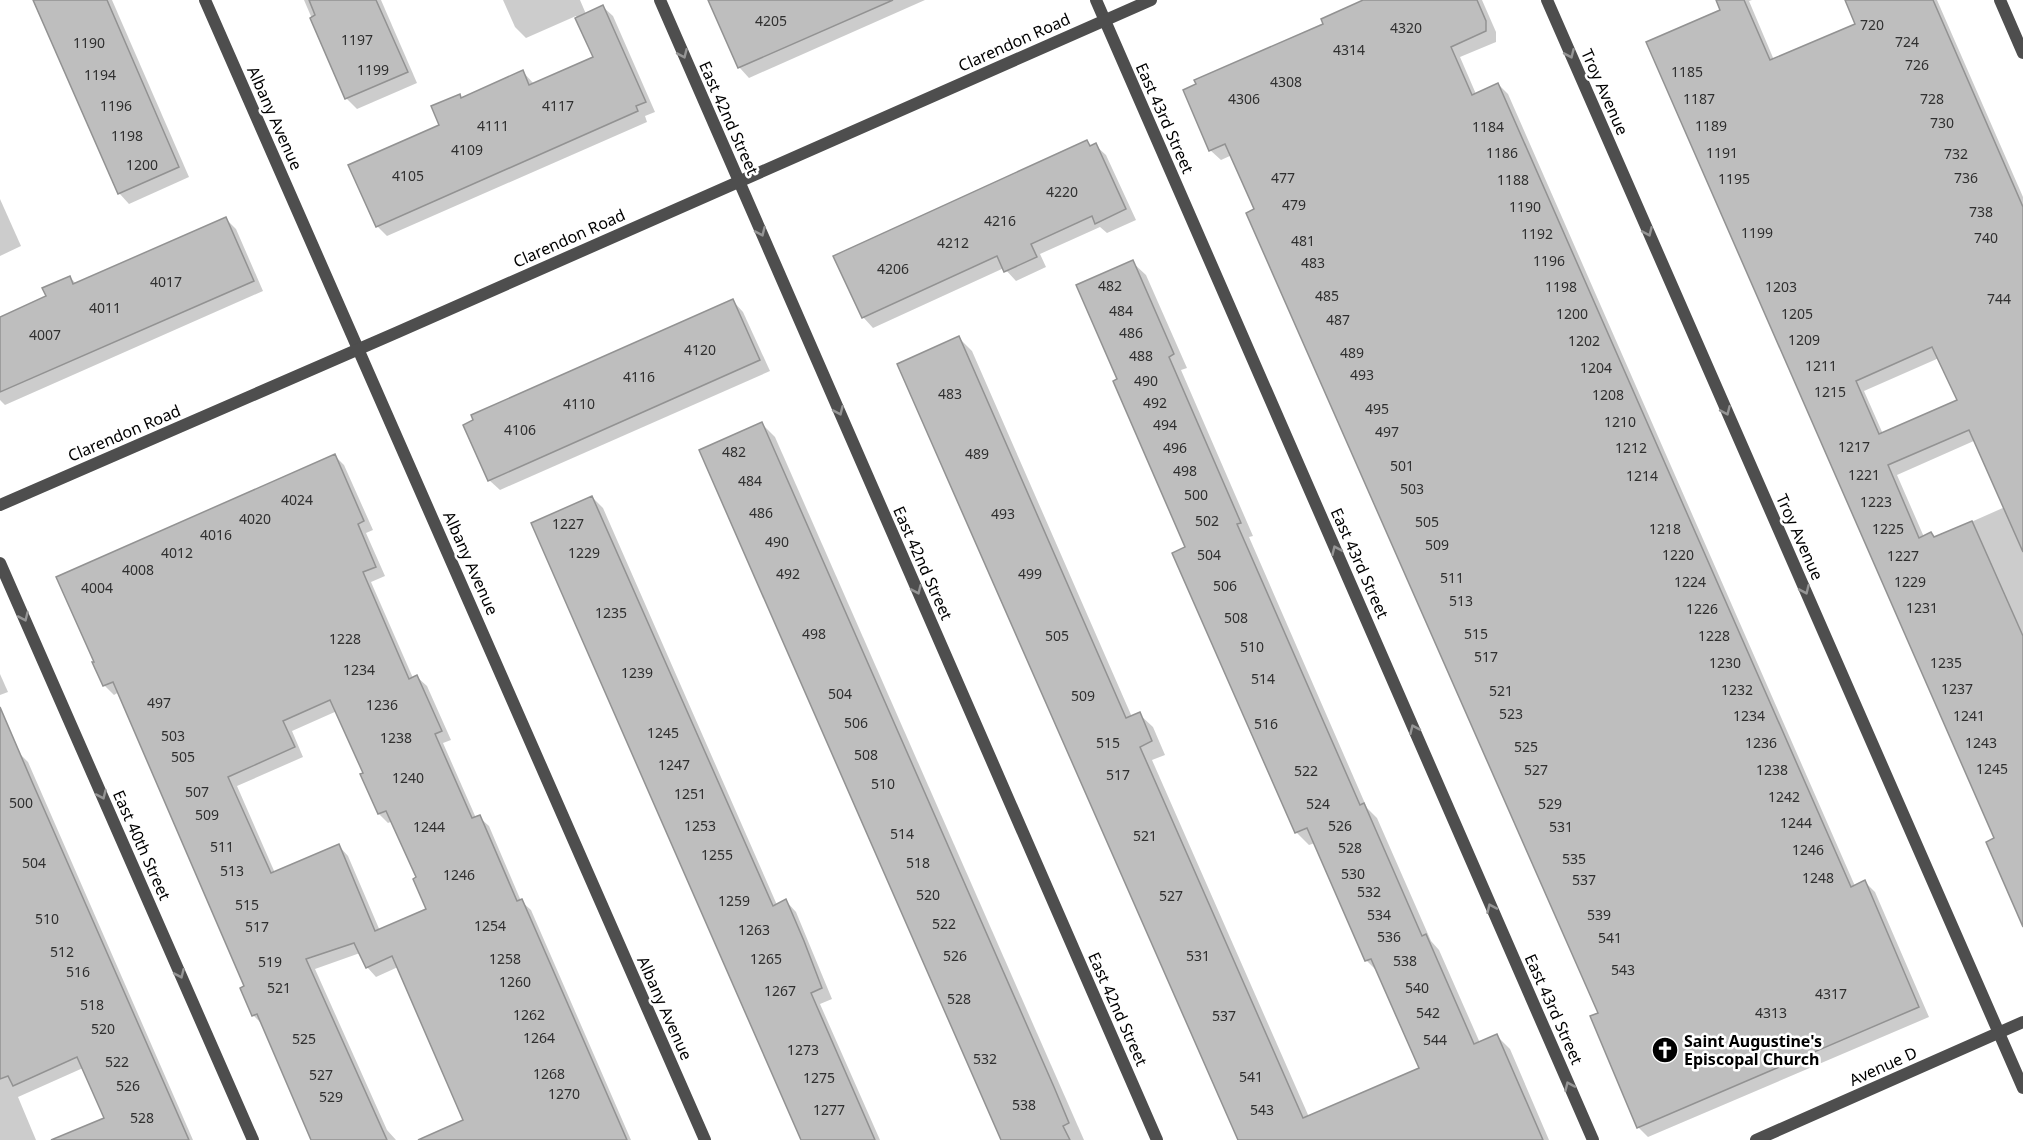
<svg xmlns="http://www.w3.org/2000/svg" width="2023" height="1140" font-family="'Noto Sans',sans-serif">
<style>
.shadow{fill:#0003;fill-rule:evenodd}
.building{fill:#bebebe;stroke:#929292;stroke-width:1.5;fill-rule:evenodd}
.lines{fill:none;stroke-linecap:round;stroke-linejoin:round}
.street{stroke:#4e4e4e;stroke-width:12}
.oneway{stroke:#959595}
.labels{text-anchor:middle;stroke-width:5;stroke-linejoin:round;paint-order:stroke}
.number-label{font-size:14px;fill:#303030}
.street-label{font-size:16px;fill:#000;stroke:#fff}
.poi-label{font-size:16px;font-weight:bold;fill:#000;stroke:#fff;text-anchor:start}
</style>
<rect width="100%" height="100%" fill="#fff"/>
<g class="shadow">
<polygon points="34,0 112,0 189,177 129,204 119,193"/>
<polygon points="304,0 381,0 417,83 357,109 346,98"/>
<polygon points="503,0 580,0 586,14 602,6 613,16 655,112 645,116 647,122 387,236 377,226 459,96 462,99 523,72 534,84 595,57 576,16 526,38 515,27"/>
<polygon points="712,0 925,0 749,78 739,67"/>
<polygon points="1367,0 1482,0 1496,32 1496,42 1460,57 1476,94 1498,84 1508,94 1855,886 1865,882 1875,892 1929,1017 1648,1137 1638,1127 1600,1014 1256,210 1232,155 1221,160 1210,150 1325,25"/>
<path d="M1717,0h35l-3,1 25,59 83,-35 -11,-25h91l86,197v726zM1939,358l20,43 -76,33 -19,-43zM1976,440l29,67 -70,31 -4,-4 -7,3 -27,-62z"/>
<polygon points="1087,142 1092,146 1095,145 1106,155 1136,220 1107,233 1100,227 1040,254 1046,267 1016,281 1004,268 873,328 863,317"/>
<polygon points="0,199 21,246 0,256"/>
<polygon points="226,219 236,229 263,291 5,405 0,400 0,318 48,297 70,277 77,285"/>
<polygon points="1132,262 1146,275 1187,368 1181,370 1253,536 1249,537 1367,808 1377,818 1431,941 1439,950 1480,1043 1497,1036 1510,1049 1549,1140 1239,1140 959,338 972,351 1132,717 1139,714 1153,727 1165,755 1152,760 1309,1117 1421,1069 1378,972 1366,960 1315,843 1309,845 1296,832 1187,547 1119,380"/>
<polygon points="733,301 743,312 770,371 500,490 489,480"/>
<polygon points="762,424 775,437 1084,1140 1003,1140"/>
<path d="M335,456l9,9 29,65 -7,3 19,43 -14,6 42,96 4,-1 10,9 24,54 -8,3 33,75 3,-1 10,9 32,75 10,9 100,230h-209l43,-19 -67,-154 -22,10 -9,-10 -7,-14 -45,16 72,161 9,10h-84l-49,-115 -10,-10 -7,-28 -127,-295 -5,3 -10,-10zM337,711l28,63 -3,1 17,39 9,9 5,-2 25,57 10,32 -48,21 -32,-75 -9,-10 -64,27 -38,-87 66,-29 -11,-26z"/>
<polygon points="592,497 603,508 777,905 786,901 796,912 832,999 820,1004 880,1140 803,1140"/>
<polygon points="0,674 8,692 0,695"/>
<polygon points="18,752 28,762 193,1140 53,1140 106,1118 83,1068 18,1097 36,1140 0,1140 0,760"/>
</g>
<g class="building">
<polygon points="33,0 107,0 179,167 118,194"/>
<polygon points="309,0 376,0 408,72 345,99 310,18 315,15"/>
<polygon points="708,0 893,0 738,68"/>
<polygon points="1363,0 1477,0 1486,21 1486,31 1451,47 1472,95 1498,83 1851,887 1865,880 1919,1007 1637,1128 1590,1016 1598,1013 1246,213 1254,209 1225,144 1209,151 1183,90 1196,84 1194,80 1323,24 1321,19"/>
<path d="M1716,0h28l26,60 85,-36 -10,-24h88l90,207v345l-54,-122 -81,35 31,73 12,-6 3,5 38,-16 51,115v291l-37,-85 8,-4 -348,-796 74,-32zM1932,347l25,53 -78,34 -23,-53z"/>
<polygon points="603,5 646,102 636,106 638,111 376,227 348,165 439,125 431,106 460,94 461,98 523,70 529,85 593,57 575,18"/>
<polygon points="1087,140 1090,146 1096,143 1126,209 1095,224 1092,216 1031,244 1037,257 1004,272 997,256 862,318 833,256"/>
<polygon points="226,217 254,281 0,392 0,317 46,296 42,288 70,276 73,284"/>
<polygon points="1133,260 1174,354 1169,357 1241,523 1237,524 1360,805 1364,803 1422,936 1426,934 1474,1044 1497,1034 1543,1140 1238,1140 897,364 959,336 1126,718 1140,712 1152,741 1140,747 1303,1118 1419,1068 1371,959 1365,961 1307,828 1295,833 1255,742 1172,553 1185,547 1113,381 1117,379 1076,285"/>
<polygon points="733,299 760,360 488,481 463,425 473,420 471,415"/>
<polygon points="762,422 1054,1087 1069,1123 1063,1126 1070,1140 1001,1140 699,450"/>
<path d="M335,454l29,67 -6,3 18,43 -13,5 46,107 8,-4 25,56 -7,3 37,84 8,-3 37,86 5,-2 105,241h-209l45,-20 -71,-164 -26,12 -12,-25 -48,16 81,181h-76l-54,-126 -5,2 -12,-28 4,-2 -131,-304 -10,4 -11,-24h2l-38,-85zM330,700l33,73 -3,1 18,40 8,-3 30,66 -3,2 13,30 -51,22 -36,-87 -68,29 -43,-96 67,-30 -12,-26z"/>
<polygon points="592,496 773,906 786,899 804,941 822,988 811,993 875,1140 801,1140 531,523"/>
<polygon points="0,707 33,784 189,1140 51,1140 104,1118 77,1057 13,1086 8,1076 0,1079"/>
</g>
<g class="lines">
<g class="street">
<polyline points="205,0 705,1140"/>
<polyline points="660,0 1157,1140"/>
<polyline points="1096,0 1593,1140"/>
<polyline points="1547,0 2023,1088"/>
<polyline points="2000,0 2023,53"/>
<polyline points="0,505 398,332 1151,0"/>
<polyline points="0,563 253,1140"/>
<polyline points="1756,1140 2023,1022"/>
</g>
</g>
<defs><path id="oneway-chevron" d="M-2-3.5L2.5 0L-2 3.5" fill="none" stroke-width="1.6" stroke-linecap="round" stroke-linejoin="round" transform="scale(1.5)"/></defs>
<g class="oneway">
<use href="#oneway-chevron" transform="translate(683 54) rotate(66)"/>
<use href="#oneway-chevron" transform="translate(1570 54) rotate(66)"/>
<use href="#oneway-chevron" transform="translate(761 232) rotate(66)"/>
<use href="#oneway-chevron" transform="translate(1648 232) rotate(66)"/>
<use href="#oneway-chevron" transform="translate(839 411) rotate(66)"/>
<use href="#oneway-chevron" transform="translate(1726 411) rotate(66)"/>
<use href="#oneway-chevron" transform="translate(1336 550) rotate(-114)"/>
<use href="#oneway-chevron" transform="translate(917 590) rotate(66)"/>
<use href="#oneway-chevron" transform="translate(1805 590) rotate(66)"/>
<use href="#oneway-chevron" transform="translate(24 617) rotate(66)"/>
<use href="#oneway-chevron" transform="translate(1414 729) rotate(-114)"/>
<use href="#oneway-chevron" transform="translate(102 795) rotate(66)"/>
<use href="#oneway-chevron" transform="translate(1491 908) rotate(-114)"/>
<use href="#oneway-chevron" transform="translate(180 974) rotate(66)"/>
<use href="#oneway-chevron" transform="translate(1569 1086) rotate(-114)"/>
</g>
<defs>
<symbol id="church-disc" viewBox="-11 -11 22 22"><circle r="9.5" fill="#000" stroke="#fff"/><path d="M-1.2-6h2.4v3.5h3.3v2.4h-3.3V6h-2.4V-.1h-3.3v-2.4h3.3Z" fill="#fff"/></symbol>
</defs>
<g fill-rule="evenodd">
<use href="#church-disc" x="1650" y="1035" width="30" height="30"/>
</g>
<g class="labels">
<g class="number-label">
<text x="771" y="26">4205</text>
<text x="1872" y="30">720</text>
<text x="1406" y="33">4320</text>
<text x="357" y="45">1197</text>
<text x="1907" y="47">724</text>
<text x="89" y="48">1190</text>
<text x="1349" y="55">4314</text>
<text x="1917" y="70">726</text>
<text x="373" y="75">1199</text>
<text x="1687" y="77">1185</text>
<text x="100" y="80">1194</text>
<text x="1286" y="87">4308</text>
<text x="1244" y="104">4306</text>
<text x="1699" y="104">1187</text>
<text x="1932" y="104">728</text>
<text x="116" y="111">1196</text>
<text x="558" y="111">4117</text>
<text x="1942" y="128">730</text>
<text x="493" y="131">4111</text>
<text x="1711" y="131">1189</text>
<text x="1488" y="132">1184</text>
<text x="127" y="141">1198</text>
<text x="467" y="155">4109</text>
<text x="1502" y="158">1186</text>
<text x="1722" y="158">1191</text>
<text x="1956" y="159">732</text>
<text x="142" y="170">1200</text>
<text x="408" y="181">4105</text>
<text x="1283" y="183">477</text>
<text x="1966" y="183">736</text>
<text x="1734" y="184">1195</text>
<text x="1513" y="185">1188</text>
<text x="1062" y="197">4220</text>
<text x="1294" y="210">479</text>
<text x="1525" y="212">1190</text>
<text x="1981" y="217">738</text>
<text x="1000" y="226">4216</text>
<text x="1757" y="238">1199</text>
<text x="1537" y="239">1192</text>
<text x="1986" y="243">740</text>
<text x="1303" y="246">481</text>
<text x="953" y="248">4212</text>
<text x="1549" y="266">1196</text>
<text x="1313" y="268">483</text>
<text x="893" y="274">4206</text>
<text x="166" y="287">4017</text>
<text x="1110" y="291">482</text>
<text x="1561" y="292">1198</text>
<text x="1781" y="292">1203</text>
<text x="1327" y="301">485</text>
<text x="1999" y="304">744</text>
<text x="105" y="313">4011</text>
<text x="1121" y="316">484</text>
<text x="1572" y="319">1200</text>
<text x="1797" y="319">1205</text>
<text x="1338" y="325">487</text>
<text x="1131" y="338">486</text>
<text x="45" y="340">4007</text>
<text x="1804" y="345">1209</text>
<text x="1584" y="346">1202</text>
<text x="700" y="355">4120</text>
<text x="1352" y="358">489</text>
<text x="1141" y="361">488</text>
<text x="1821" y="371">1211</text>
<text x="1596" y="373">1204</text>
<text x="1362" y="380">493</text>
<text x="639" y="382">4116</text>
<text x="1146" y="386">490</text>
<text x="1830" y="397">1215</text>
<text x="950" y="399">483</text>
<text x="1608" y="400">1208</text>
<text x="1155" y="408">492</text>
<text x="579" y="409">4110</text>
<text x="1377" y="414">495</text>
<text x="1620" y="427">1210</text>
<text x="1165" y="430">494</text>
<text x="520" y="435">4106</text>
<text x="1387" y="437">497</text>
<text x="1854" y="452">1217</text>
<text x="1175" y="453">496</text>
<text x="1631" y="453">1212</text>
<text x="734" y="457">482</text>
<text x="977" y="459">489</text>
<text x="1402" y="471">501</text>
<text x="1185" y="476">498</text>
<text x="1864" y="480">1221</text>
<text x="1642" y="481">1214</text>
<text x="750" y="486">484</text>
<text x="1412" y="494">503</text>
<text x="1196" y="500">500</text>
<text x="297" y="505">4024</text>
<text x="1876" y="507">1223</text>
<text x="761" y="518">486</text>
<text x="1003" y="519">493</text>
<text x="255" y="524">4020</text>
<text x="1207" y="526">502</text>
<text x="1427" y="527">505</text>
<text x="568" y="529">1227</text>
<text x="1665" y="534">1218</text>
<text x="1888" y="534">1225</text>
<text x="216" y="540">4016</text>
<text x="777" y="547">490</text>
<text x="1437" y="550">509</text>
<text x="177" y="558">4012</text>
<text x="584" y="558">1229</text>
<text x="1209" y="560">504</text>
<text x="1678" y="560">1220</text>
<text x="1903" y="561">1227</text>
<text x="138" y="575">4008</text>
<text x="788" y="579">492</text>
<text x="1030" y="579">499</text>
<text x="1452" y="583">511</text>
<text x="1690" y="587">1224</text>
<text x="1910" y="587">1229</text>
<text x="1225" y="591">506</text>
<text x="97" y="593">4004</text>
<text x="1461" y="606">513</text>
<text x="1922" y="613">1231</text>
<text x="1702" y="614">1226</text>
<text x="611" y="618">1235</text>
<text x="1236" y="623">508</text>
<text x="814" y="639">498</text>
<text x="1476" y="639">515</text>
<text x="1057" y="641">505</text>
<text x="1714" y="641">1228</text>
<text x="345" y="644">1228</text>
<text x="1252" y="652">510</text>
<text x="1486" y="662">517</text>
<text x="1725" y="668">1230</text>
<text x="1946" y="668">1235</text>
<text x="359" y="675">1234</text>
<text x="637" y="678">1239</text>
<text x="1263" y="684">514</text>
<text x="1957" y="694">1237</text>
<text x="1737" y="695">1232</text>
<text x="1501" y="696">521</text>
<text x="840" y="699">504</text>
<text x="1083" y="701">509</text>
<text x="159" y="708">497</text>
<text x="382" y="710">1236</text>
<text x="1511" y="719">523</text>
<text x="1749" y="721">1234</text>
<text x="1969" y="721">1241</text>
<text x="856" y="728">506</text>
<text x="1266" y="729">516</text>
<text x="663" y="738">1245</text>
<text x="173" y="741">503</text>
<text x="396" y="743">1238</text>
<text x="1108" y="748">515</text>
<text x="1761" y="748">1236</text>
<text x="1981" y="748">1243</text>
<text x="1526" y="752">525</text>
<text x="866" y="760">508</text>
<text x="183" y="762">505</text>
<text x="674" y="770">1247</text>
<text x="1992" y="774">1245</text>
<text x="1536" y="775">527</text>
<text x="1772" y="775">1238</text>
<text x="1306" y="776">522</text>
<text x="1118" y="780">517</text>
<text x="408" y="783">1240</text>
<text x="883" y="789">510</text>
<text x="197" y="797">507</text>
<text x="690" y="799">1251</text>
<text x="1784" y="802">1242</text>
<text x="21" y="808">500</text>
<text x="1318" y="809">524</text>
<text x="1550" y="809">529</text>
<text x="207" y="820">509</text>
<text x="1796" y="828">1244</text>
<text x="700" y="831">1253</text>
<text x="1340" y="831">526</text>
<text x="429" y="832">1244</text>
<text x="1561" y="832">531</text>
<text x="902" y="839">514</text>
<text x="1145" y="841">521</text>
<text x="222" y="852">511</text>
<text x="1350" y="853">528</text>
<text x="1808" y="855">1246</text>
<text x="717" y="860">1255</text>
<text x="1574" y="864">535</text>
<text x="34" y="868">504</text>
<text x="918" y="868">518</text>
<text x="232" y="876">513</text>
<text x="1353" y="879">530</text>
<text x="459" y="880">1246</text>
<text x="1818" y="883">1248</text>
<text x="1584" y="885">537</text>
<text x="1369" y="897">532</text>
<text x="928" y="900">520</text>
<text x="1171" y="901">527</text>
<text x="734" y="906">1259</text>
<text x="247" y="910">515</text>
<text x="1379" y="920">534</text>
<text x="1599" y="920">539</text>
<text x="47" y="924">510</text>
<text x="944" y="929">522</text>
<text x="490" y="931">1254</text>
<text x="257" y="932">517</text>
<text x="754" y="935">1263</text>
<text x="1389" y="942">536</text>
<text x="1610" y="943">541</text>
<text x="62" y="957">512</text>
<text x="955" y="961">526</text>
<text x="1198" y="961">531</text>
<text x="505" y="964">1258</text>
<text x="766" y="964">1265</text>
<text x="1405" y="966">538</text>
<text x="270" y="967">519</text>
<text x="1623" y="975">543</text>
<text x="78" y="977">516</text>
<text x="515" y="987">1260</text>
<text x="279" y="993">521</text>
<text x="1417" y="993">540</text>
<text x="780" y="996">1267</text>
<text x="1831" y="999">4317</text>
<text x="959" y="1004">528</text>
<text x="92" y="1010">518</text>
<text x="1428" y="1018">542</text>
<text x="1771" y="1018">4313</text>
<text x="529" y="1020">1262</text>
<text x="1224" y="1021">537</text>
<text x="103" y="1034">520</text>
<text x="539" y="1043">1264</text>
<text x="304" y="1044">525</text>
<text x="1435" y="1045">544</text>
<text x="803" y="1055">1273</text>
<text x="985" y="1064">532</text>
<text x="117" y="1067">522</text>
<text x="549" y="1079">1268</text>
<text x="321" y="1080">527</text>
<text x="1251" y="1082">541</text>
<text x="819" y="1083">1275</text>
<text x="128" y="1091">526</text>
<text x="564" y="1099">1270</text>
<text x="331" y="1102">529</text>
<text x="1024" y="1110">538</text>
<text x="829" y="1115">1277</text>
<text x="1262" y="1115">543</text>
<text x="142" y="1123">528</text>
</g>
<g class="street-label">
<text transform="translate(1014 42) rotate(-24)" y="6">Clarendon Road</text>
<text transform="translate(1605 92) rotate(66)" y="6">Troy Avenue</text>
<text transform="translate(275 118) rotate(66)" y="6">Albany Avenue</text>
<text transform="translate(729 118) rotate(66)" y="6">East 42nd Street</text>
<text transform="translate(1165 118) rotate(66)" y="6">East 43rd Street</text>
<text transform="translate(569 238) rotate(-24)" y="6">Clarendon Road</text>
<text transform="translate(124 433) rotate(-23)" y="6">Clarendon Road</text>
<text transform="translate(1800 537) rotate(66)" y="6">Troy Avenue</text>
<text transform="translate(471 563) rotate(66)" y="6">Albany Avenue</text>
<text transform="translate(923 563) rotate(66)" y="6">East 42nd Street</text>
<text transform="translate(1360 563) rotate(66)" y="6">East 43rd Street</text>
<text transform="translate(142 845) rotate(66)" y="6">East 40th Street</text>
<text transform="translate(665 1008) rotate(66)" y="6">Albany Avenue</text>
<text transform="translate(1118 1009) rotate(66)" y="6">East 42nd Street</text>
<text transform="translate(1554 1009) rotate(66)" y="6">East 43rd Street</text>
<text transform="translate(1883 1066) rotate(-24)" y="6">Avenue D</text>
</g>
<g class="poi-label">
<text x="1684" y="1047">Saint Augustine's<tspan x="1684" dy="18">Episcopal Church</tspan></text>
</g>
</g>
</svg>
